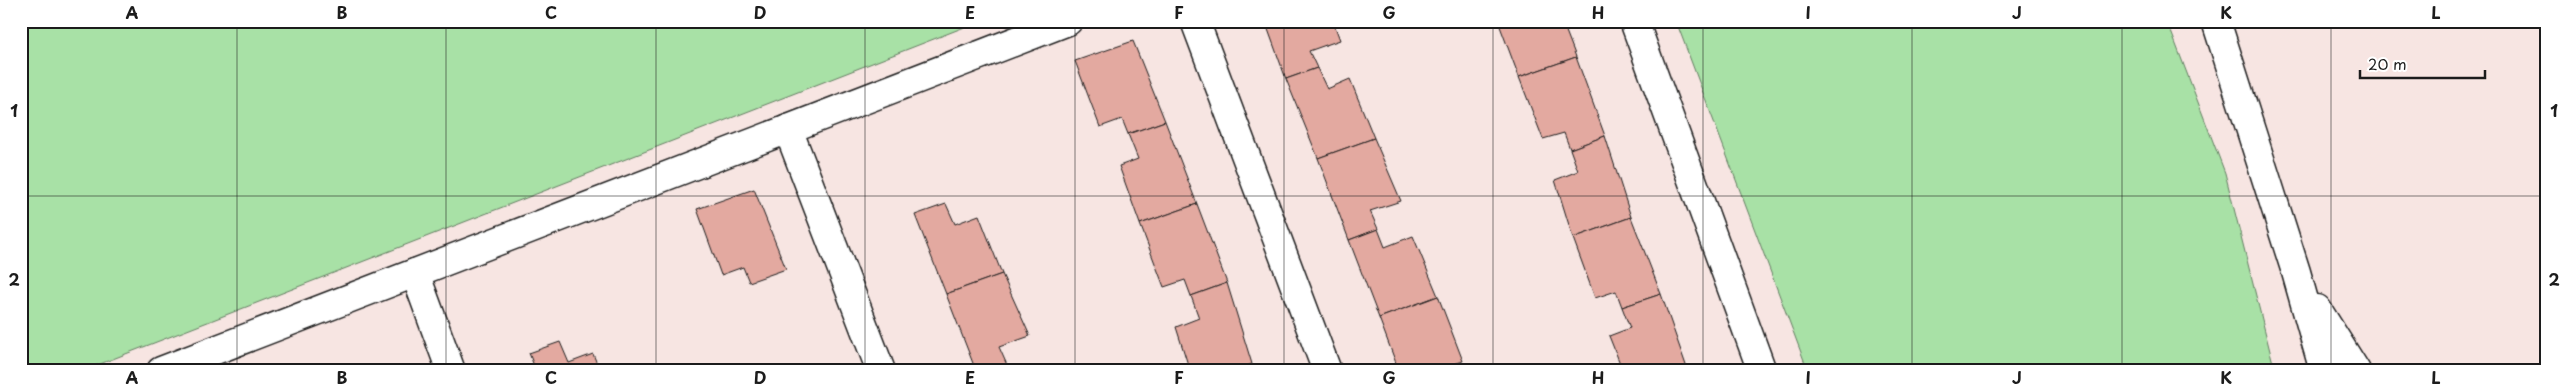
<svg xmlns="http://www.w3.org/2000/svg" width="2568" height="392" font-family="'Playpen Sans',sans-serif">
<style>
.built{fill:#f7e5e2}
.green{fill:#a8e1a6;stroke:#627e61}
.building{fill:#e3a9a0;stroke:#1c1c1c}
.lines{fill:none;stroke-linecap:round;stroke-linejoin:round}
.minor-casing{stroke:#1c1c1c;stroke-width:31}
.minor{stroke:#fff;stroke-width:28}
.grid{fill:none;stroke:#1c1c1c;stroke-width:1;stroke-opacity:0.55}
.neatline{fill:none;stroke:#1c1c1c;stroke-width:2}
.grid-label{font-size:16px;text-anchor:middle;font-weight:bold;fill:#1c1c1c}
</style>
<rect width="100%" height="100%" fill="#fff"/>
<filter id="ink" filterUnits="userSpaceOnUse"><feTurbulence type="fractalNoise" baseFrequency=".02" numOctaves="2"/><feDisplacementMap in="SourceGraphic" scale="10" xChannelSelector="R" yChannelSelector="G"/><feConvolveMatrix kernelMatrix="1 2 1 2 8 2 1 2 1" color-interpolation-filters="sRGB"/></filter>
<g filter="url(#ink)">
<rect class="built" x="21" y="21" width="2526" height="350"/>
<g class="green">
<polygon points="21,21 980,21 82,371 21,371"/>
<polygon points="1676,21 2167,21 2225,173 2275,371 1808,371"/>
</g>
<g class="building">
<polygon points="1265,21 1333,21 1340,40 1309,51 1317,68 1286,79"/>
<polygon points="1498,21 1562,21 1576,57 1519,77"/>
<polygon points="1133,41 1165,121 1128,134 1122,119 1100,127 1075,61"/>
<polygon points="1576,57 1605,136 1570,149 1564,133 1543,139 1519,77"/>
<polygon points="1317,68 1327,89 1350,79 1374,138 1318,158 1286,79"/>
<polygon points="1165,121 1197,204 1140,224 1119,166 1138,159 1128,134"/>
<polygon points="1605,136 1631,217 1573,238 1555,180 1578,171 1570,149"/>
<polygon points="1374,138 1401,201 1370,211 1378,229 1349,240 1318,158"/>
<polygon points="754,189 786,269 749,282 743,267 721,275 697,209"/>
<polygon points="946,204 955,224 979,215 1002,274 946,294 915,215"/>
<polygon points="1197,204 1227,283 1191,296 1185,280 1164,287 1140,224"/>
<polygon points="1631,217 1661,294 1622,307 1616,291 1595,298 1573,238"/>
<polygon points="1378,229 1385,247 1413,236 1438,296 1379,318 1349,240"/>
<polygon points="1002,274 1030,336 999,347 1007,365 991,371 976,371 946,294"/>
<polygon points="1227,283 1252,364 1234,371 1190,371 1176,327 1199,318 1191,296"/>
<polygon points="1661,294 1688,371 1623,371 1609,336 1630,328 1622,307"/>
<polygon points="1438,296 1463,361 1433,371 1399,371 1379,318"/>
<polygon points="560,342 569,363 593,354 600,371 536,371 529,353"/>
</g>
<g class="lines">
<defs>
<g id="minor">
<polyline points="1195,21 1327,371"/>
<polyline points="1634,21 1762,371"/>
<polyline points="2216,21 2296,272 2324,371"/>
<polyline points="788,129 881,371"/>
<polyline points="415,273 451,371"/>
<polyline points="2317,309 2356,371"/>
<polyline points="161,371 1068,21"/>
</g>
</defs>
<use href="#minor" class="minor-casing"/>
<use href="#minor" class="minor"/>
</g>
</g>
<path class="grid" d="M237,21v350M446,21v350M656,21v350M865,21v350M1075,21v350M1284,21v350M1493,21v350M1703,21v350M1912,21v350M2122,21v350M2331,21v350M21,196h2526"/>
<rect width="2568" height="392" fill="none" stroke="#fff" stroke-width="55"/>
<path d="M2360 70v8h125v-8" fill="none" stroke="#1c1c1c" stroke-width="2.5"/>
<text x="2368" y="70" font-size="15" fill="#1c1c1c" stroke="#ffffff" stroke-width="4" paint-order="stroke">20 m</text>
<rect x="28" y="28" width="2512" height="336" class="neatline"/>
<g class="grid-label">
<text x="132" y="19">A</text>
<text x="342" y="19">B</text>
<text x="551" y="19">C</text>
<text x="760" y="19">D</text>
<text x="970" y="19">E</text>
<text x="1179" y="19">F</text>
<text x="1389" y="19">G</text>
<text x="1598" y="19">H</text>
<text x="1808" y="19">I</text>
<text x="2017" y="19">J</text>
<text x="2226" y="19">K</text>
<text x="2436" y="19">L</text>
<text x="14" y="117">1</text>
<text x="2554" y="117">1</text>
<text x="14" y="286">2</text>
<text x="2554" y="286">2</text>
<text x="132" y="384">A</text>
<text x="342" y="384">B</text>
<text x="551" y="384">C</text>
<text x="760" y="384">D</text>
<text x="970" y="384">E</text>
<text x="1179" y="384">F</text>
<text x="1389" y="384">G</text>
<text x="1598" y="384">H</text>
<text x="1808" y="384">I</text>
<text x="2017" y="384">J</text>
<text x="2226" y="384">K</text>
<text x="2436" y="384">L</text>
</g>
</svg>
